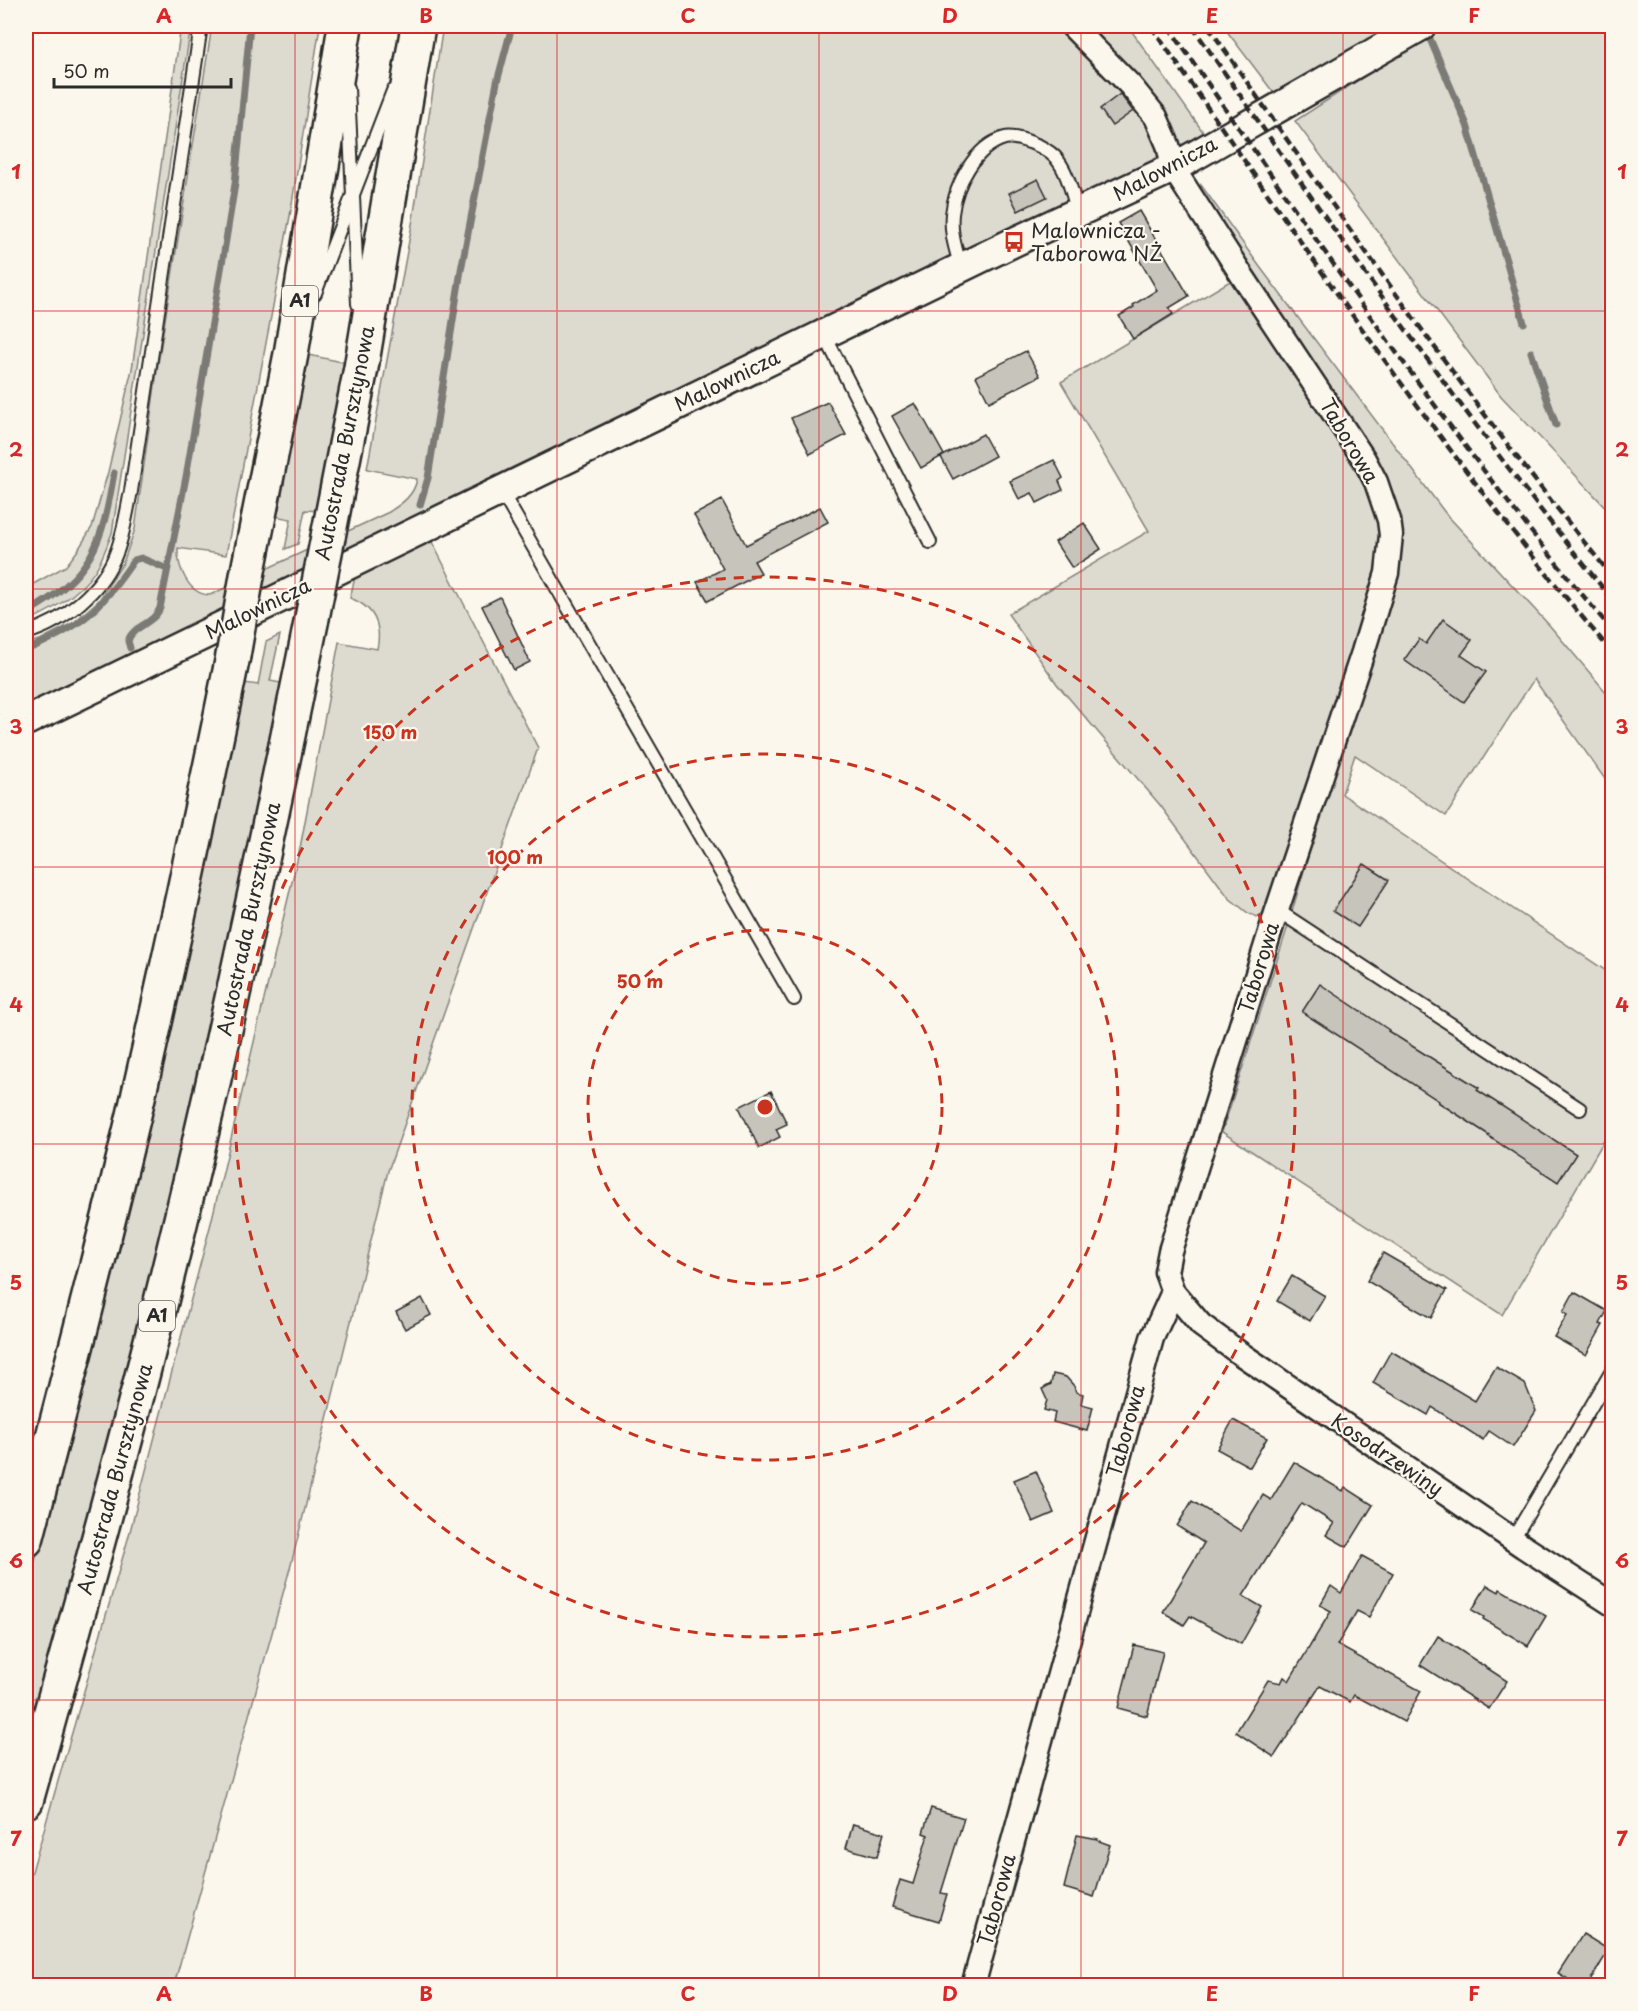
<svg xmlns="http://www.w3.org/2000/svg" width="1638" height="2011" font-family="'Playpen Sans',sans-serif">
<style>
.green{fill:#dddad0;stroke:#84827e;stroke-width:1.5}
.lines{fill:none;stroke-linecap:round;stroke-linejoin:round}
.stream{stroke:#7b7a75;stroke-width:7}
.building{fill:#c7c4bc;stroke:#2b2b2b;stroke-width:1.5}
.service-casing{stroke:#2b2b2b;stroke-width:16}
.minor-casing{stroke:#2b2b2b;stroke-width:27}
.tertiary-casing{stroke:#2b2b2b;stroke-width:33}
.motorway-casing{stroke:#2b2b2b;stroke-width:38}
.service{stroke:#fbf7ec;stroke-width:12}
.minor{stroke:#fbf7ec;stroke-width:22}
.tertiary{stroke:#fbf7ec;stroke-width:28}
.motorway{stroke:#fbf7ec;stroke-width:33}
.rail{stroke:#2b2b2b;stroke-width:4.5;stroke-dasharray:9 4.5;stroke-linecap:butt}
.motorway-bridge-casing{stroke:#2b2b2b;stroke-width:38;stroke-linecap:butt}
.motorway-bridge{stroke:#fbf7ec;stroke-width:33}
.grid{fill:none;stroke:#d62828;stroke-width:1.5;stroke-opacity:0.55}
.ring{fill:none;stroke:#c8321e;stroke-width:3;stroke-dasharray:10 8}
.labels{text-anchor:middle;stroke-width:4.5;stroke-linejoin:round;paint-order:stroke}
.shield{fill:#fbf7ec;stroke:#696865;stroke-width:1.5}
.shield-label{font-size:18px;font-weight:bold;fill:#2b2b2b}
.street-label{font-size:20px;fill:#2b2b2b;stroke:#fbf7ec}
.poi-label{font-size:20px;fill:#2b2b2b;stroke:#fbf7ec;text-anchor:start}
.centre{fill:#c8321e;stroke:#fbf7ec;stroke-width:3}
.ring-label{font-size:18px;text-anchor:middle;font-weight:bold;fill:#c8321e;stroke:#fbf7ec;stroke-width:4.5;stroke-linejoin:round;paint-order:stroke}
.neatline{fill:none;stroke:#d62828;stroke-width:2}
.grid-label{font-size:20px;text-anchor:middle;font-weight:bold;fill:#d62828}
</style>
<rect width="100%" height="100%" fill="#fbf7ec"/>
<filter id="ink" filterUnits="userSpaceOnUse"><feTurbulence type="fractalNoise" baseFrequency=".0167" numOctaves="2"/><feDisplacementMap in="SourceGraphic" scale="12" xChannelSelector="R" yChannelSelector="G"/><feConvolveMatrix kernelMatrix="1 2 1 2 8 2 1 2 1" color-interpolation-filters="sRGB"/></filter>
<g filter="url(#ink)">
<g class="green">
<path d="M181,26h10l-79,507c-4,10 -8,21 -13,31 -14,27 -46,46 -73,58v-34l40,-22 12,-16 14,-23 16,-55 24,-103z"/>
<path d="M212,26h108l-30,190 -64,339 -48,-7c-1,18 10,47 32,47l179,-83c14,-9 25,-17 28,-33l-50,-10 46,-250 30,-193h621l87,99 13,33 -1138,551v-66l14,-3 34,-18 25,-22 24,-37 12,-34 23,-165z"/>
<polygon points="1085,26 1128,26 1206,136 1180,150"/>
<polygon points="1223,26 1398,26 1276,96"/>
<polygon points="1442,26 1612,26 1612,514 1501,396 1295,121"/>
<path d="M1201,185l59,82 186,247 104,112 62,73v90l-78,-110 -88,137 -91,-61 -13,39 270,181v152l-110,188 -280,-183 65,-203 35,-121 76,-236c10,-44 2,-70 -20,-110l-177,-270z"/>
<polygon points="1235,278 1339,434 1375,502 1380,531 1379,547 1372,586 1272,907 1257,917 1248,913 1229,898 1160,805 1057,684 1008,614 1149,531 1061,382"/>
<polygon points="304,354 347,363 319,511 305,510 298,544 285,549 291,519 274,516"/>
<path d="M430,538l108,210 -150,423 -96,390 -118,424h-148v-93l102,-353 83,-316 89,-375 39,-206 38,7c5,-24 -3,-42 -27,-51l5,-21z"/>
<polygon points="280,635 270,681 286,684 231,939 158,1251 124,1387 26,1752 26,1596 117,1242 191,930 245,683 258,685 266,642"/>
</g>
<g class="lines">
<g class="stream">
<polyline points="1430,39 1467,125 1524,323"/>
<polyline points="1531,352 1556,425"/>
<polyline points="420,505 428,478 461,270 497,82 512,26"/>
<path d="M26,613c66,-37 76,-68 88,-140"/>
<path d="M130,648l-2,-7c4,-15 26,-17 32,-33l26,-131 39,-231 10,-62 15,-158"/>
<path d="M26,650c56,-23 74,-40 108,-90l7,-2 26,11"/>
</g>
</g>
<g class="building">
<polygon points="1120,94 1133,111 1112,126 1100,109"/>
<polygon points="1038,179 1047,197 1018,211 1009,193"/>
<polygon points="1139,211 1189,296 1169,308 1173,314 1133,339 1119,316 1134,307 1133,305 1157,290 1118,223"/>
<polygon points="1026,351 1040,376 989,402 976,376"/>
<polygon points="828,402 846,435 810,454 791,418"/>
<polygon points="915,403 944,455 921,468 892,416"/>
<polygon points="983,434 995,456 953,479 941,457"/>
<polygon points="1054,460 1063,478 1059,481 1063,490 1037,503 1032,493 1019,499 1010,481"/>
<polygon points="722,500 746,545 820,507 828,522 754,561 761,573 708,601 697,582 723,569 694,515"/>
<polygon points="1084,523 1101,549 1072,568 1055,542"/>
<polygon points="500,597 530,662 514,670 482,606"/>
<polygon points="1443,619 1472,640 1461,655 1486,672 1464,702 1404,660 1419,639 1426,644"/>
<polygon points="1364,864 1389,880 1358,927 1333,911"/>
<polygon points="1320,984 1389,1030 1388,1031 1479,1088 1477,1090 1576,1154 1558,1182 1488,1136 1489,1135 1438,1102 1439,1101 1302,1012"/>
<polygon points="771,1091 787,1124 776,1129 780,1137 759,1148 739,1107"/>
<polygon points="1383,1253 1447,1290 1431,1318 1367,1281"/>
<polygon points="1292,1276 1325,1296 1310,1321 1277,1301"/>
<polygon points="1574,1292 1607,1311 1600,1324 1603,1325 1586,1355 1554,1337 1567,1315 1563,1312"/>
<polygon points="422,1298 431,1315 405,1329 396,1312"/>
<polygon points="1391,1351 1475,1401 1496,1367 1525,1384 1536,1411 1513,1447 1489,1431 1483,1440 1432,1407 1428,1415 1373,1383"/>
<polygon points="1053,1374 1066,1377 1074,1386 1076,1392 1083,1394 1081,1404 1093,1407 1087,1431 1053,1422 1055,1413 1044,1410 1047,1400 1042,1389 1051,1384"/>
<polygon points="1233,1420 1267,1438 1250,1467 1217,1449"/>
<polygon points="1294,1462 1343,1491 1345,1487 1373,1505 1347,1547 1326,1535 1334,1523 1302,1503 1243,1596 1262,1607 1241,1644 1190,1616 1184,1625 1163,1612 1204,1543 1177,1526 1192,1501 1241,1531 1263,1495 1271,1500"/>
<polygon points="1036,1471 1054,1513 1033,1522 1014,1480"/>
<polygon points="1362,1556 1393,1573 1369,1617 1357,1611 1337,1645 1421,1691 1404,1722 1354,1695 1350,1702 1320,1686 1274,1757 1236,1732 1268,1680 1281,1683 1284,1677 1289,1681 1331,1611 1320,1605 1331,1586 1341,1593"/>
<polygon points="1487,1585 1499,1592 1500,1589 1546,1616 1528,1646 1483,1619 1484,1617 1472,1610"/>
<polygon points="1438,1636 1507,1681 1489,1709 1420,1665"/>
<polygon points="1134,1645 1163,1652 1147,1716 1118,1708"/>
<polygon points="931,1808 964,1818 941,1893 947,1894 939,1921 892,1907 900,1880 913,1884 928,1835 923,1833"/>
<polygon points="853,1824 884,1833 877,1857 846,1848"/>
<polygon points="1077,1835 1098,1839 1099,1841 1110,1845 1094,1897 1064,1888"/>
<polygon points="1583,1934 1609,1950 1587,1986 1565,1986 1568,1979 1558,1973"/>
</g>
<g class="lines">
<defs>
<g id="service">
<polyline points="348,88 358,304"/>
<path d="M961,268c-5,-18 -11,-35 -9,-54 3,-29 23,-68 53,-76 8,-2 19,2 27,5 8,3 16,7 23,14 13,14 17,37 23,55"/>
<polyline points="315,293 393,91"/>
<polyline points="824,334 930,542"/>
<polyline points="501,491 794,999"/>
<path d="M26,633c38,-11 77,-43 91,-82 7,-19 10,-40 14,-60l70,-465"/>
<polyline points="1277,910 1580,1109"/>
<polyline points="1513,1539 1612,1371"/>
</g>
<g id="minor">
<polyline points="1173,1292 1201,1325 1238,1352 1524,1547 1612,1604"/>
<polyline points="973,1986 1152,1338 1173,1292 1166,1272 1170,1251 1277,910 1363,652 1387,573 1391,535 1389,520 1376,482 1364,459 1243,277 1173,168 1168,145 1156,117 1130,85 1072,26"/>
</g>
<polyline id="tertiary" points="26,721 1014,242 1173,168 1421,26"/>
<g id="motorway">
<polyline points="328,537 361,368 418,26"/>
<polyline points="247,576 291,354 345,26"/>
<path d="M26,1540c37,-141 74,-283 108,-425 35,-152 68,-305 99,-459"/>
<path d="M26,1801c43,-153 86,-306 125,-460 61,-240 112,-481 161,-723"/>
</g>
</defs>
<use href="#service" class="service-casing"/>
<use href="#minor" class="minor-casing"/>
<use href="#tertiary" class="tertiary-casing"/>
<use href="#motorway" class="motorway-casing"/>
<use href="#service" class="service"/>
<use href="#minor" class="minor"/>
<use href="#tertiary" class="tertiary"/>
<use href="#motorway" class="motorway"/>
<g class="rail">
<path d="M1151,26c148,212 292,430 461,626"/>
<path d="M1168,26c142,204 282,414 444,604"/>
<path d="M1192,26c135,194 270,390 420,573"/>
<path d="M1208,26c130,187 259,375 404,550"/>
</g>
<defs>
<g id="motorway-bridge">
<polyline points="312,618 328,537"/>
<polyline points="233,656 247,576"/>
</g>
</defs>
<use href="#motorway-bridge" class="motorway-bridge-casing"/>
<use href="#motorway-bridge" class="motorway-bridge"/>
</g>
</g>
<path class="grid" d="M295,26v1960M557,26v1960M819,26v1960M1081,26v1960M1343,26v1960M26,311h1586M26,589h1586M26,867h1586M26,1144h1586M26,1422h1586M26,1700h1586"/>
<g class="ring">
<circle cx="765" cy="1107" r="177"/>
<circle cx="765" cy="1107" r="353"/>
<circle cx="765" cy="1107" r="530"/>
</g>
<defs>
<symbol id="bus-bare" viewBox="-9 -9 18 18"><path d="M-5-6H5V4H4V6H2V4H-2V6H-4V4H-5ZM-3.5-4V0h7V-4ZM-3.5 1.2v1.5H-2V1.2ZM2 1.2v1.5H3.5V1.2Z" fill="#c8321e" stroke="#fbf7ec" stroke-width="2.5" paint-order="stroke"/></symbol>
</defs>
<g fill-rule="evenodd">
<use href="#bus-bare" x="999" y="227" width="30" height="30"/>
</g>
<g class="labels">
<g class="shield">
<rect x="282" y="286" width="36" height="30" rx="4.5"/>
<rect x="139" y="1301" width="36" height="30" rx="4.5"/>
</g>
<g class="shield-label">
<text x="300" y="307">A1</text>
<text x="157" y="1322">A1</text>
</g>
<g class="street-label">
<text transform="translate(1165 169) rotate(-28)" y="7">Malownicza</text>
<text transform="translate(727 381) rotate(-26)" y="7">Malownicza</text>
<text transform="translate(1349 441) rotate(59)" y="7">Taborowa</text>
<text transform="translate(345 443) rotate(-79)" y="7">Autostrada Bursztynowa</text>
<text transform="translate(258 609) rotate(-26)" y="7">Malownicza</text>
<text transform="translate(249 919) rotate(-78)" y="7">Autostrada Bursztynowa</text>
<text transform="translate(1259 968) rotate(-73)" y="7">Taborowa</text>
<text transform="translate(1126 1431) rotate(-75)" y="7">Taborowa</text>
<text transform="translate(1387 1455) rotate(34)" y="7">Kosodrzewiny</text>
<text transform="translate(115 1479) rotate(-75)" y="7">Autostrada Bursztynowa</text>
<text transform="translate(997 1900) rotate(-75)" y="7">Taborowa</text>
</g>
<g class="poi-label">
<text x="1031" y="238">Malownicza -<tspan x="1031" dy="23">Taborowa NŻ</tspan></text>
</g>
</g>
<circle cx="765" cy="1107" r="9" class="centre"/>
<g class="ring-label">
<text x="390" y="739">150 m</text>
<text x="515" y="864">100 m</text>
<text x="640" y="988">50 m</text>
</g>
<rect width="1638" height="2011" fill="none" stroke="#fbf7ec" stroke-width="66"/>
<path d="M54 78v9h177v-9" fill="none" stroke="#2b2b2b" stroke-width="3"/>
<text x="63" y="78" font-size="18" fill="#2b2b2b" stroke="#fbf7ec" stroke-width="4.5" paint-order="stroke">50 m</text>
<rect x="33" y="33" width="1572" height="1945" class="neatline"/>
<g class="grid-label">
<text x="164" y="23">A</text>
<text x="426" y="23">B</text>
<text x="688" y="23">C</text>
<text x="950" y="23">D</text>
<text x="1212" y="23">E</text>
<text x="1474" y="23">F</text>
<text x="16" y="179">1</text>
<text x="1622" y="179">1</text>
<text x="16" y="457">2</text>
<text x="1622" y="457">2</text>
<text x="16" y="734">3</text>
<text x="1622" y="734">3</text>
<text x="16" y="1012">4</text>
<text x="1622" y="1012">4</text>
<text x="16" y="1290">5</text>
<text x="1622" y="1290">5</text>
<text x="16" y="1568">6</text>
<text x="1622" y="1568">6</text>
<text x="16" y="1846">7</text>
<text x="1622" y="1846">7</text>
<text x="164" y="2001">A</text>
<text x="426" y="2001">B</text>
<text x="688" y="2001">C</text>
<text x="950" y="2001">D</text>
<text x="1212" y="2001">E</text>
<text x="1474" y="2001">F</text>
</g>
</svg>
